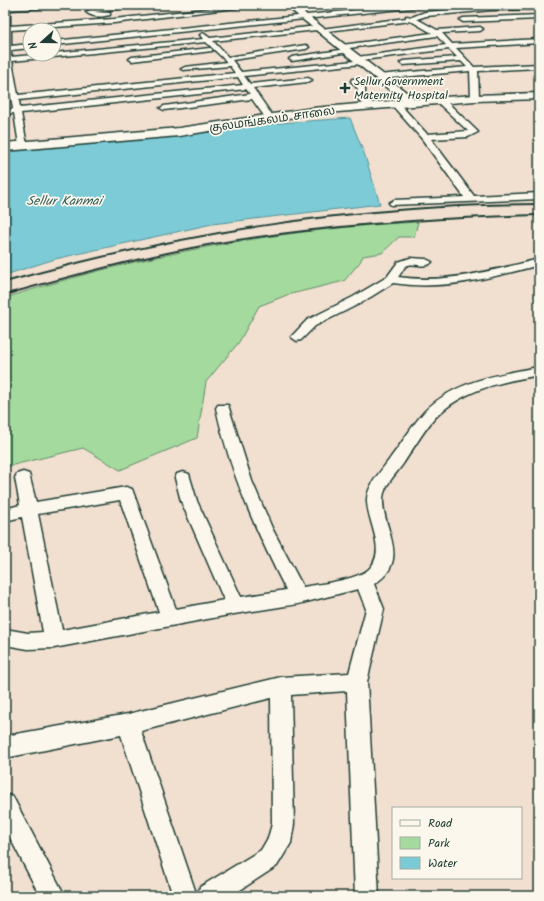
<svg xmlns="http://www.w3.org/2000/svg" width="544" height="901" font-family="Kalam,'Noto Sans Tamil',sans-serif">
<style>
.green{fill:#a4da9d;stroke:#628c68}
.water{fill:#7bcbd6;stroke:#569295}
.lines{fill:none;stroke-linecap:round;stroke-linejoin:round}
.street-casing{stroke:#1f3d34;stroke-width:3}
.secondary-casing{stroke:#1f3d34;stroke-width:3}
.street{fill:#fbf7ec;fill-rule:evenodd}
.secondary{fill:#fbf7ec;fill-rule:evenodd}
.rail-far1{stroke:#1f3d34;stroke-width:2}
.rail{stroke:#1f3d34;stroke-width:2.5}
.poi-dot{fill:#1f3d34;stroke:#fbf7ec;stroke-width:1.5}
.labels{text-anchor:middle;stroke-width:3.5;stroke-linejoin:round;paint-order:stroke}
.far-poi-label{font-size:12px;fill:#1f3d34;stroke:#fbf7ec;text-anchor:start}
.far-street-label{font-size:12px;fill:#1f3d34;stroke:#fbf7ec}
.far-water-label{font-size:13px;font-style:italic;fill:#36605c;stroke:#fbf7ec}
</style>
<rect width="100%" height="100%" fill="#f1dfd0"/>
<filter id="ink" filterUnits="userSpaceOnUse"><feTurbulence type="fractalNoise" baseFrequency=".025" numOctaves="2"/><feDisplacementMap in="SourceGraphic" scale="8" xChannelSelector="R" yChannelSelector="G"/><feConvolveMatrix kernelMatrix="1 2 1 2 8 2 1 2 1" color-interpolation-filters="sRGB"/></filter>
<g filter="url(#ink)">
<path class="green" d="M418,222l-4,15h-15l-17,16 -19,3 -3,6 -16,19 -57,14 -28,11 -20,36 -33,40 -9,56 -77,32 -37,-22 -78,19v-169c133,-43 274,-69 413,-76z"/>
<polygon class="water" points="350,118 364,153 380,204 212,224 55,259 5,275 5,149 183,135 266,124"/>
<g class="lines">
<defs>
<g id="street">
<path d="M5,5h5v2l51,-2 -3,2 -48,3v16l104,-7 127,-14h18l-145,18 -103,7v16l19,-2v4l-19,2v7l192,-18 -3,-4 3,-2 7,5 107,-12 3,2 -3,2 -104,11 15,16 78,-12 3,2 -3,2 -74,11 9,12 114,-11 -1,-2 3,-2 89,-12 -9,-9 -95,13 -3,-2 3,-2 90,-12 -21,-12 -92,11 -1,-1 3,-2 85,-11v-2l6,1 13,-5 61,-5 -2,-2h55v4l-47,1 -66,6 -9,3 20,11 43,-3 3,2 -3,2 -38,2 10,11 87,-5v4l-83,5 18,19 65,-3v4l-61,3 1,27 -4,2 -4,-2 -1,-27 -92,8 -4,-2 4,-2 89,-8 -6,-6 -58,4 -3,-2 3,-2 54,-4 -8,-8 -86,11 1,2 -3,2 -117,12 6,8 58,-6 4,2 -4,2 -55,6 21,30 -4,2h-3l-15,-21 -88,11 -4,-2 4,-2 86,-12 -4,-5 -225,24 6,32 -4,3 -4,-3 -5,-32 -9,1v-4l8,-1 -8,-47zM206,42l21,20 -42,5 -4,2 2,1 47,-4 5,7 -217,22 -6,-34zM238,77l5,8 -223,23 -1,-8z"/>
<path d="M123,5h24l-53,7 16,1v2c-9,2 -16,3 -24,-3l9,-5z"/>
<polygon points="404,5 424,5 421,7 54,45 54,41"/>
<polygon points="539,15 539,19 463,22 460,20 463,18"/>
<polygon points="210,48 212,49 212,51 132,61 129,59 132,57"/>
<polygon points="347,49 350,51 349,52 292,61 289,59 292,57"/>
<polygon points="352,79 358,79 365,87 365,97 373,104 373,108 367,108 358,99 358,89 351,81"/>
<polygon points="438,99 444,99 478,132 468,137 431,139 474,196 539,193 539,199 391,205 389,203 394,200 464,197 422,139 391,104 398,102 427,134 468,131 438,103"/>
<path d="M410,258l16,1 6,3c-7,8 -18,-1 -26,4 -3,2 -5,8 -8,11 49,7 95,-7 141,-18v6c-49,13 -96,26 -146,18l-32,20 -46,23 -14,14 -4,1 -6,-4 16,-17 46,-23 34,-20 11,-15z"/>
<path d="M539,367v8c-38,7 -77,14 -105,44 -12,14 -21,30 -31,45 -7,10 -19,21 -20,34 -2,30 30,62 -9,86l10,25 -17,73 12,214h-24l-8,-205 -56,4 3,129 -3,19 -14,23 -46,30h-58l-52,-161 -116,23v-22l123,-22 153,-37 68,-4 17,-64 -8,-20 -60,15 -64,10 -180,34 -26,1 -23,-4v-16l23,4 15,-1 -21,-115 -17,4v-12l15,-4 -5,-27 2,-4 6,-2 6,2 7,28 90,-15 6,2 44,120 48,-9 -43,-99 -6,-23 2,-4 6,-2 6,2 8,27 44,96 45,-7c-30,-59 -56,-117 -70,-182l2,-3h10l24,76 20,47 31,59c16,-3 54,-7 66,-18 19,-19 -3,-49 -2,-70 1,-15 16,-30 24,-42 12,-15 21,-32 34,-46 30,-30 74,-37 114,-44zM120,500l39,112 -97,18 -24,-116zM271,698l1,126 -4,14 -7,12 -61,37 -3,9 -56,-165z"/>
<polygon points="5,794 13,797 65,896 40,896 5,828"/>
</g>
<polygon id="secondary" points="285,5 294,5 415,99 475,95 539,93 539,99 475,101 313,114 179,136 5,151 5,143 179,128 313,108 402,100"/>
</defs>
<use href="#street" class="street-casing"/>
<use href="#secondary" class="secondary-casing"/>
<use href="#street" class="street"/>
<use href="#secondary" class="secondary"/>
<g class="rail-far1">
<path d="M5,282c178,-50 349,-77 534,-78"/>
<path d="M11,293c63,-18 127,-35 191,-47 111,-20 224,-28 337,-31"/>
</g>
<polyline class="rail" points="5,295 15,292"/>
</g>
</g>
<path class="poi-dot" d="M343 82h4v4h4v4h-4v4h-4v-4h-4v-4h4z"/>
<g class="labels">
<g class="far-poi-label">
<text x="354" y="85">Sellur,Government<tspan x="354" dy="14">Maternity Hospital</tspan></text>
</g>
<g class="far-street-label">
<text transform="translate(272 119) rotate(-8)" y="4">குலமங்கலம் சாலை</text>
</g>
<g class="far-water-label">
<text x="64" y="205">Sellur Kanmai</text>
</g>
</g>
<rect width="544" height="901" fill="none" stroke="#fbf7ec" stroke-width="20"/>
<rect x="10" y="10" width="524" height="881" fill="none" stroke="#1f3d34" stroke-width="1.5" filter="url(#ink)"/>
<rect x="392" y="807" width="130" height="72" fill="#fbf7ec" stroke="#a3ada2"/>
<rect x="400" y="820" width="20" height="6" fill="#fbf7ec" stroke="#a3ada2"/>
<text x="428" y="827" font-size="12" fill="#1f3d34">Road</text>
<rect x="400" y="837" width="20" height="12" fill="#a4da9d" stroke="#a3ada2"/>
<text x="428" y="847" font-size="12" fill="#1f3d34">Park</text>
<rect x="400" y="857" width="20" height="12" fill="#7bcbd6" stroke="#a3ada2"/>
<text x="428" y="867" font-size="12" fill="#1f3d34">Water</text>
<g transform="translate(42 42) rotate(249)"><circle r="19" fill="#fbf7ec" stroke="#a3ada2"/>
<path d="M0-3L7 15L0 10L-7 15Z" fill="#1f3d34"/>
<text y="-6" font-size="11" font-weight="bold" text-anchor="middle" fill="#1f3d34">N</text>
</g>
</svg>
